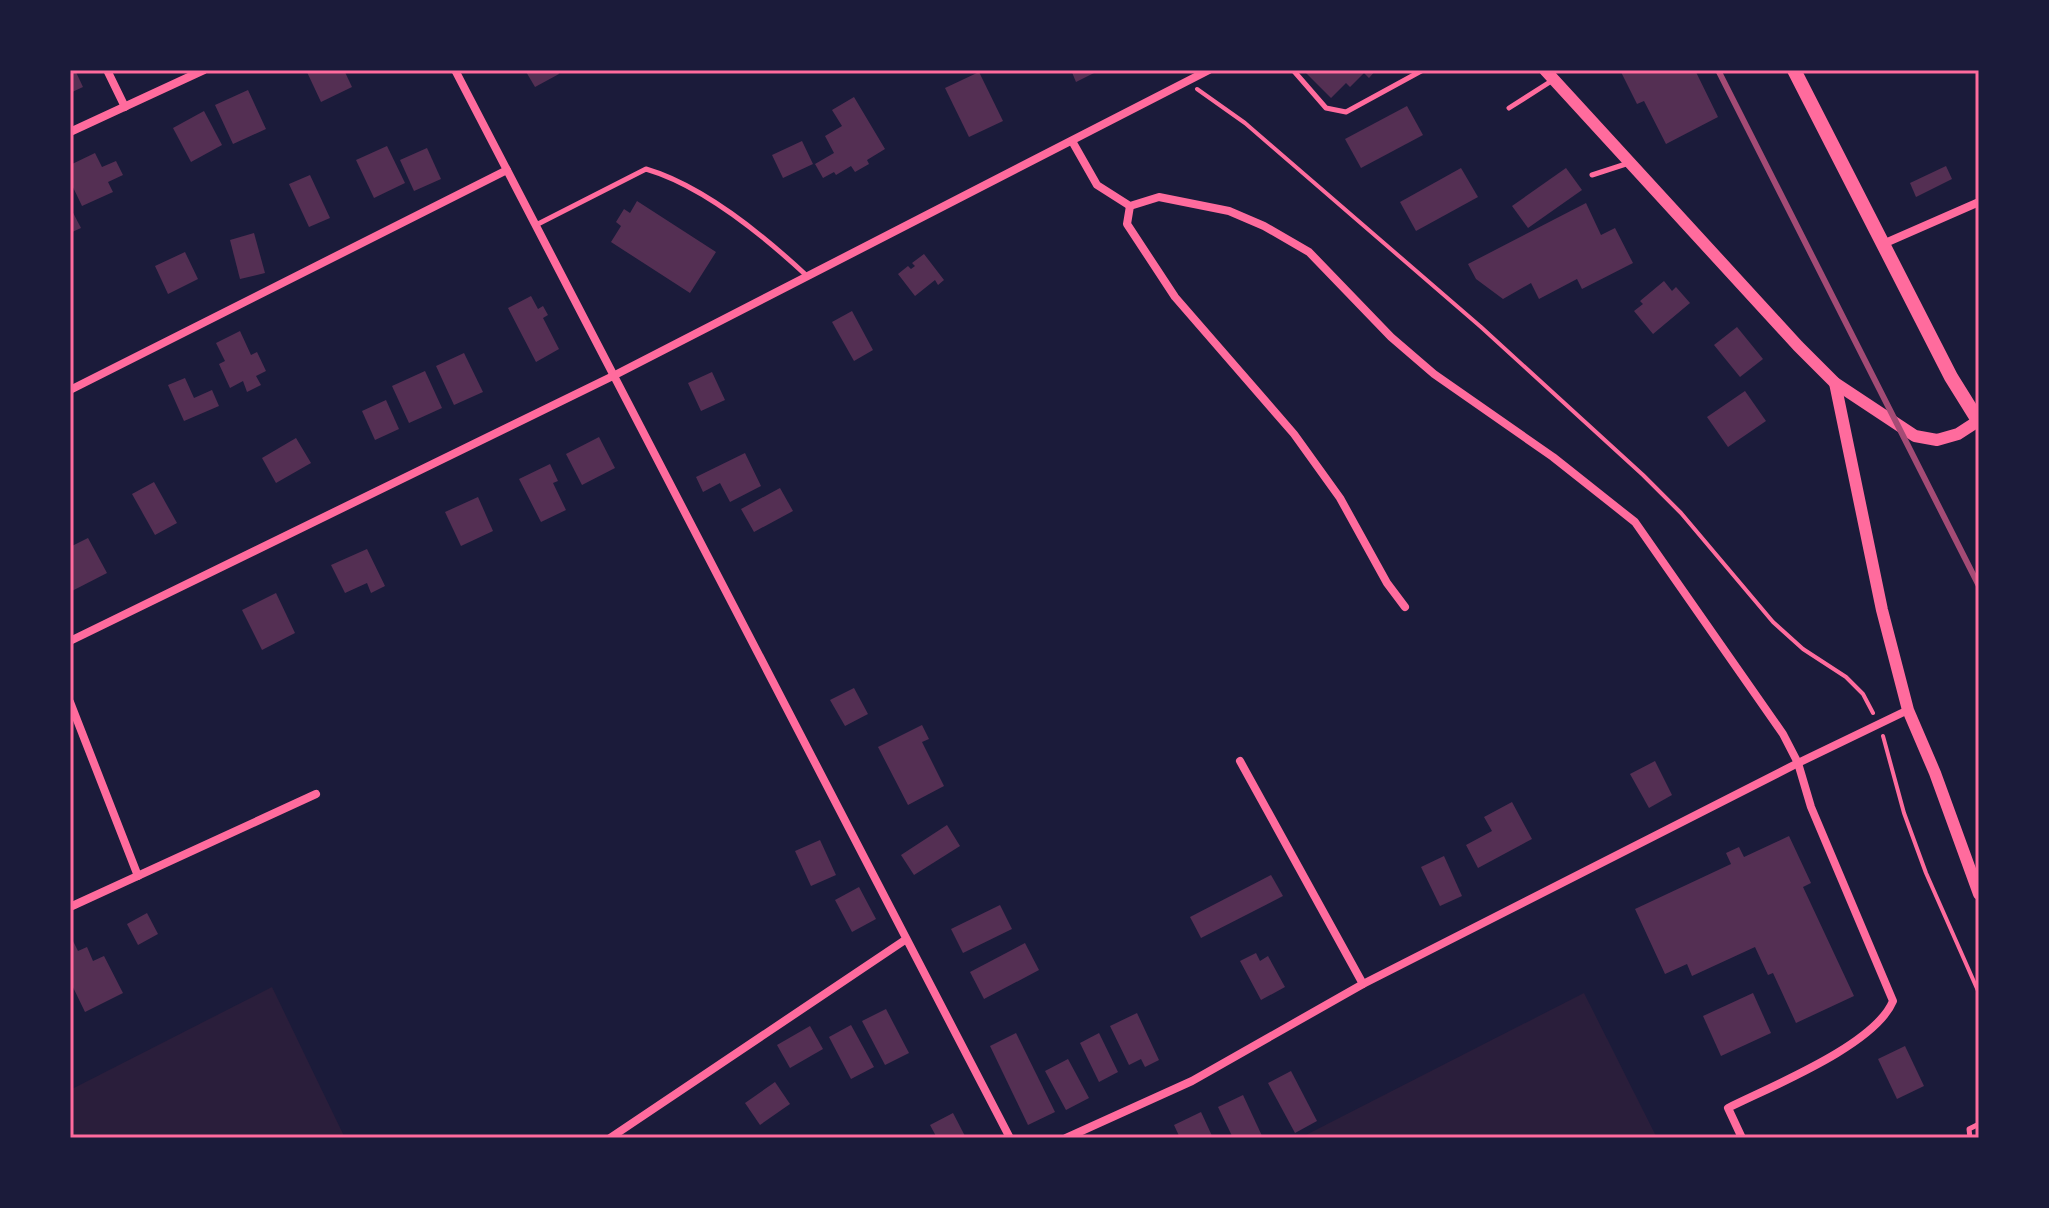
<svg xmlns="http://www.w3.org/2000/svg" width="2049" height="1208" font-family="'DejaVu Sans',sans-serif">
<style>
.green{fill:#2a1e3b}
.building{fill:#542f53}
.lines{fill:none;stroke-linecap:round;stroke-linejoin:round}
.path{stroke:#ff6b9d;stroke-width:4}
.service{stroke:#ff6b9d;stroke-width:5}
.minor{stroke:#ff6b9d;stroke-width:8}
.tertiary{stroke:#ff6b9d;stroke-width:12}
.secondary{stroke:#ff6b9d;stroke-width:14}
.rail{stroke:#a44b75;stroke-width:6}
.neatline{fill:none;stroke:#ff6b9d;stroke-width:3}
</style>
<rect width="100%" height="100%" fill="#1b1b3a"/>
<g class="green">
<polygon points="272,987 345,1138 70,1138 70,1090"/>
<polygon points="1584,993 1657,1138 1300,1138"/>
</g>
<g class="building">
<polygon points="70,70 75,70 83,87 70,93"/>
<polygon points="306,70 344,70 352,87 321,102"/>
<polygon points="525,70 557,70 559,74 535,87"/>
<polygon points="1071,70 1100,70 1076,82"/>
<polygon points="1303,70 1376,70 1369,78 1364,73 1350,87 1346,83 1331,98"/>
<polygon points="1620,70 1695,70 1718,117 1666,144 1644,101 1637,104"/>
<polygon points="979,72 1003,121 969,137 945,88"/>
<polygon points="248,90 266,129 233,144 215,105"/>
<polygon points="854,97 885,149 867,160 869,164 855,172 851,166 836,175 834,172 823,178 815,164 834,153 825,136 842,126 832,110"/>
<polygon points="1407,106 1423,135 1361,168 1345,139"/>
<polygon points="204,111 222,145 191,162 173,128"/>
<polygon points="802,141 813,164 783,178 772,155"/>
<polygon points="387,146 405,183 374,198 356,160"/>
<polygon points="427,148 441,179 414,191 400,160"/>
<polygon points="95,153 102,167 116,161 123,175 108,182 113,192 82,206 70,181 70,165"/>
<polygon points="1946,166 1952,179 1916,197 1910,183"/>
<polygon points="1461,168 1478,197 1416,231 1400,202"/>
<polygon points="1566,168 1582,190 1528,228 1512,206"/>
<polygon points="310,175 330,218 309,227 289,184"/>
<polygon points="637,201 716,252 690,293 611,242 621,226 616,222 624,209 630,213"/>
<polygon points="1586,203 1601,235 1615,228 1633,263 1582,289 1577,279 1539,299 1531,283 1503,299 1476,279 1468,264"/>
<polygon points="70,207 81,228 70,233"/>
<polygon points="254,233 265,273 240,279 230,240"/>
<polygon points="185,252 198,279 168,294 155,266"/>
<polygon points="924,254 944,280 938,285 935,280 915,296 898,274 908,266 911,269 915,266 912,263"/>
<polygon points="1664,281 1672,291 1676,287 1690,303 1653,334 1634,311 1643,304 1640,301"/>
<polygon points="531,296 538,309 543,306 548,315 543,318 559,349 536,362 508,308"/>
<polygon points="852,311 873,350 854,361 832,322"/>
<polygon points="1737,327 1763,359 1740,377 1714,345"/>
<polygon points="240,331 251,355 257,352 266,371 256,376 261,385 247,392 243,381 230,388 219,364 225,361 216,343"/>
<polygon points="464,353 483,392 454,405 436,366"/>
<polygon points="425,371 442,408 409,423 392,386"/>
<polygon points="712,372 725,400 701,411 688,383"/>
<polygon points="185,378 194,398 212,390 219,406 184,421 168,385"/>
<polygon points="1745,391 1766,421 1728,447 1707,417"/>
<polygon points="386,400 399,429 375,440 362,411"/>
<polygon points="599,437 615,468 582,485 566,454"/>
<polygon points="296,438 311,463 276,483 262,458"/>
<polygon points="745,453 761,486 730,502 720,483 703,492 696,477"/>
<polygon points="550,464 558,481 553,483 566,510 541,522 519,479"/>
<polygon points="154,482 177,523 155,535 132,494"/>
<polygon points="780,488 793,511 754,532 741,509"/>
<polygon points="478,497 493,531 461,546 445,512"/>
<polygon points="88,538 107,573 70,592 70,547"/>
<polygon points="367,549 385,586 371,593 367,583 345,593 331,565"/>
<polygon points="276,593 295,633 262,650 242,610"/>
<polygon points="854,688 868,714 845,726 830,700"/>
<polygon points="922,725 929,739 922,742 944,786 908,805 878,747"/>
<polygon points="1655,761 1672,795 1649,808 1630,774"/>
<polygon points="1512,802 1532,839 1478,868 1466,845 1492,831 1484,817"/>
<polygon points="947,825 960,846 914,875 901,855"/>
<polygon points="1789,836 1811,883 1803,887 1854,996 1796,1023 1773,973 1768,975 1755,947 1692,976 1687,964 1665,974 1635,909 1731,864 1726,853 1739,847 1744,857"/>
<polygon points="820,840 836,875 811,886 795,851"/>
<polygon points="1444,856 1462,896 1440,906 1421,867"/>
<polygon points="1271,875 1283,896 1201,938 1190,917"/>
<polygon points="859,887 876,919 852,932 835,900"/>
<polygon points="1000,905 1012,929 963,953 951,929"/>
<polygon points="147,913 158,934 138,945 127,924"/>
<polygon points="70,935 78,951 87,947 93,961 104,956 123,993 85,1012 70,981"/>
<polygon points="1025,943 1039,970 984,999 970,972"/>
<polygon points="1256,953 1260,961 1268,956 1285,987 1261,1000 1240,961"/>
<polygon points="1753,993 1771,1033 1721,1056 1703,1016"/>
<polygon points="886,1009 909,1053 885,1065 862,1021"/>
<polygon points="1137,1013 1159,1060 1145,1067 1141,1059 1129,1065 1110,1026"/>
<polygon points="851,1025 874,1067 851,1079 829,1037"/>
<polygon points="810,1026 823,1049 790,1068 777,1045"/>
<polygon points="1016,1033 1055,1112 1028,1125 990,1046"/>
<polygon points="1099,1033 1118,1072 1099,1082 1080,1043"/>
<polygon points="1905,1046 1924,1086 1897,1099 1878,1059"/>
<polygon points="1068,1059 1089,1098 1066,1110 1045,1071"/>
<polygon points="1291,1071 1317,1121 1295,1133 1268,1083"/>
<polygon points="775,1082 790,1104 760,1125 745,1103"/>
<polygon points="1243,1095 1263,1138 1233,1138 1218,1107"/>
<polygon points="1201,1112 1213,1138 1180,1138 1174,1125"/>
<polygon points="953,1113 966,1138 937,1138 930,1125"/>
</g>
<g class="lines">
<g class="path">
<polyline points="1197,89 1245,123 1481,327 1643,475 1681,513 1773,622 1803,649 1846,677 1863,694 1873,713"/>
<polyline points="1883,736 1904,813 1926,873 1979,993"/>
</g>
<g class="service">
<polyline points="1293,70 1326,108 1346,112 1423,70"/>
<polyline points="1509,108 1553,80"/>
<polyline points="1592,175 1629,163"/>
<path d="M536,225l110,-56c58,17 117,66 161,107"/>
<polyline points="1970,1138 1969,1129 1979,1124"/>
</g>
<g class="minor">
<polyline points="107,70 125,107"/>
<polyline points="455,70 1010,1138"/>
<polyline points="70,132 204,70"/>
<path d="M1072,141l25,44 33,21 29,-9 70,14 35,15 45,26 82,85 43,37 119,83 82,65 148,212 15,29 13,44 82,194c-18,44 -121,85 -165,107l14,30"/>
<polyline points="1130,206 1127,224 1175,297 1294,434 1340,498 1387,583 1405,607"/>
<polyline points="1883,244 1979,202"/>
<polyline points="70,390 507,170"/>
<polyline points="70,641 615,375 1209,70"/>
<polyline points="70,702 138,876"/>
<polyline points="1240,761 1363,984"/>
<polyline points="70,907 316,794"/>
<polyline points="610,1138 905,940"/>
<polyline points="1066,1138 1192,1081 1363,984 1798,763 1908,710"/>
</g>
<g class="tertiary">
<polyline points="1545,70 1798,346 1835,383 1915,436 1937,440 1958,434 1978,421"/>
<polyline points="1835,383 1882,610 1908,710 1935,773 1979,894"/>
</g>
<polyline class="secondary" points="1794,70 1951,377 1979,422"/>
<polyline class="rail" points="1718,70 1979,586"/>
</g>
<rect width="2049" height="1208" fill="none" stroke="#1b1b3a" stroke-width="144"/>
<rect x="72" y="72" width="1905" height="1064" class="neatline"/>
</svg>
